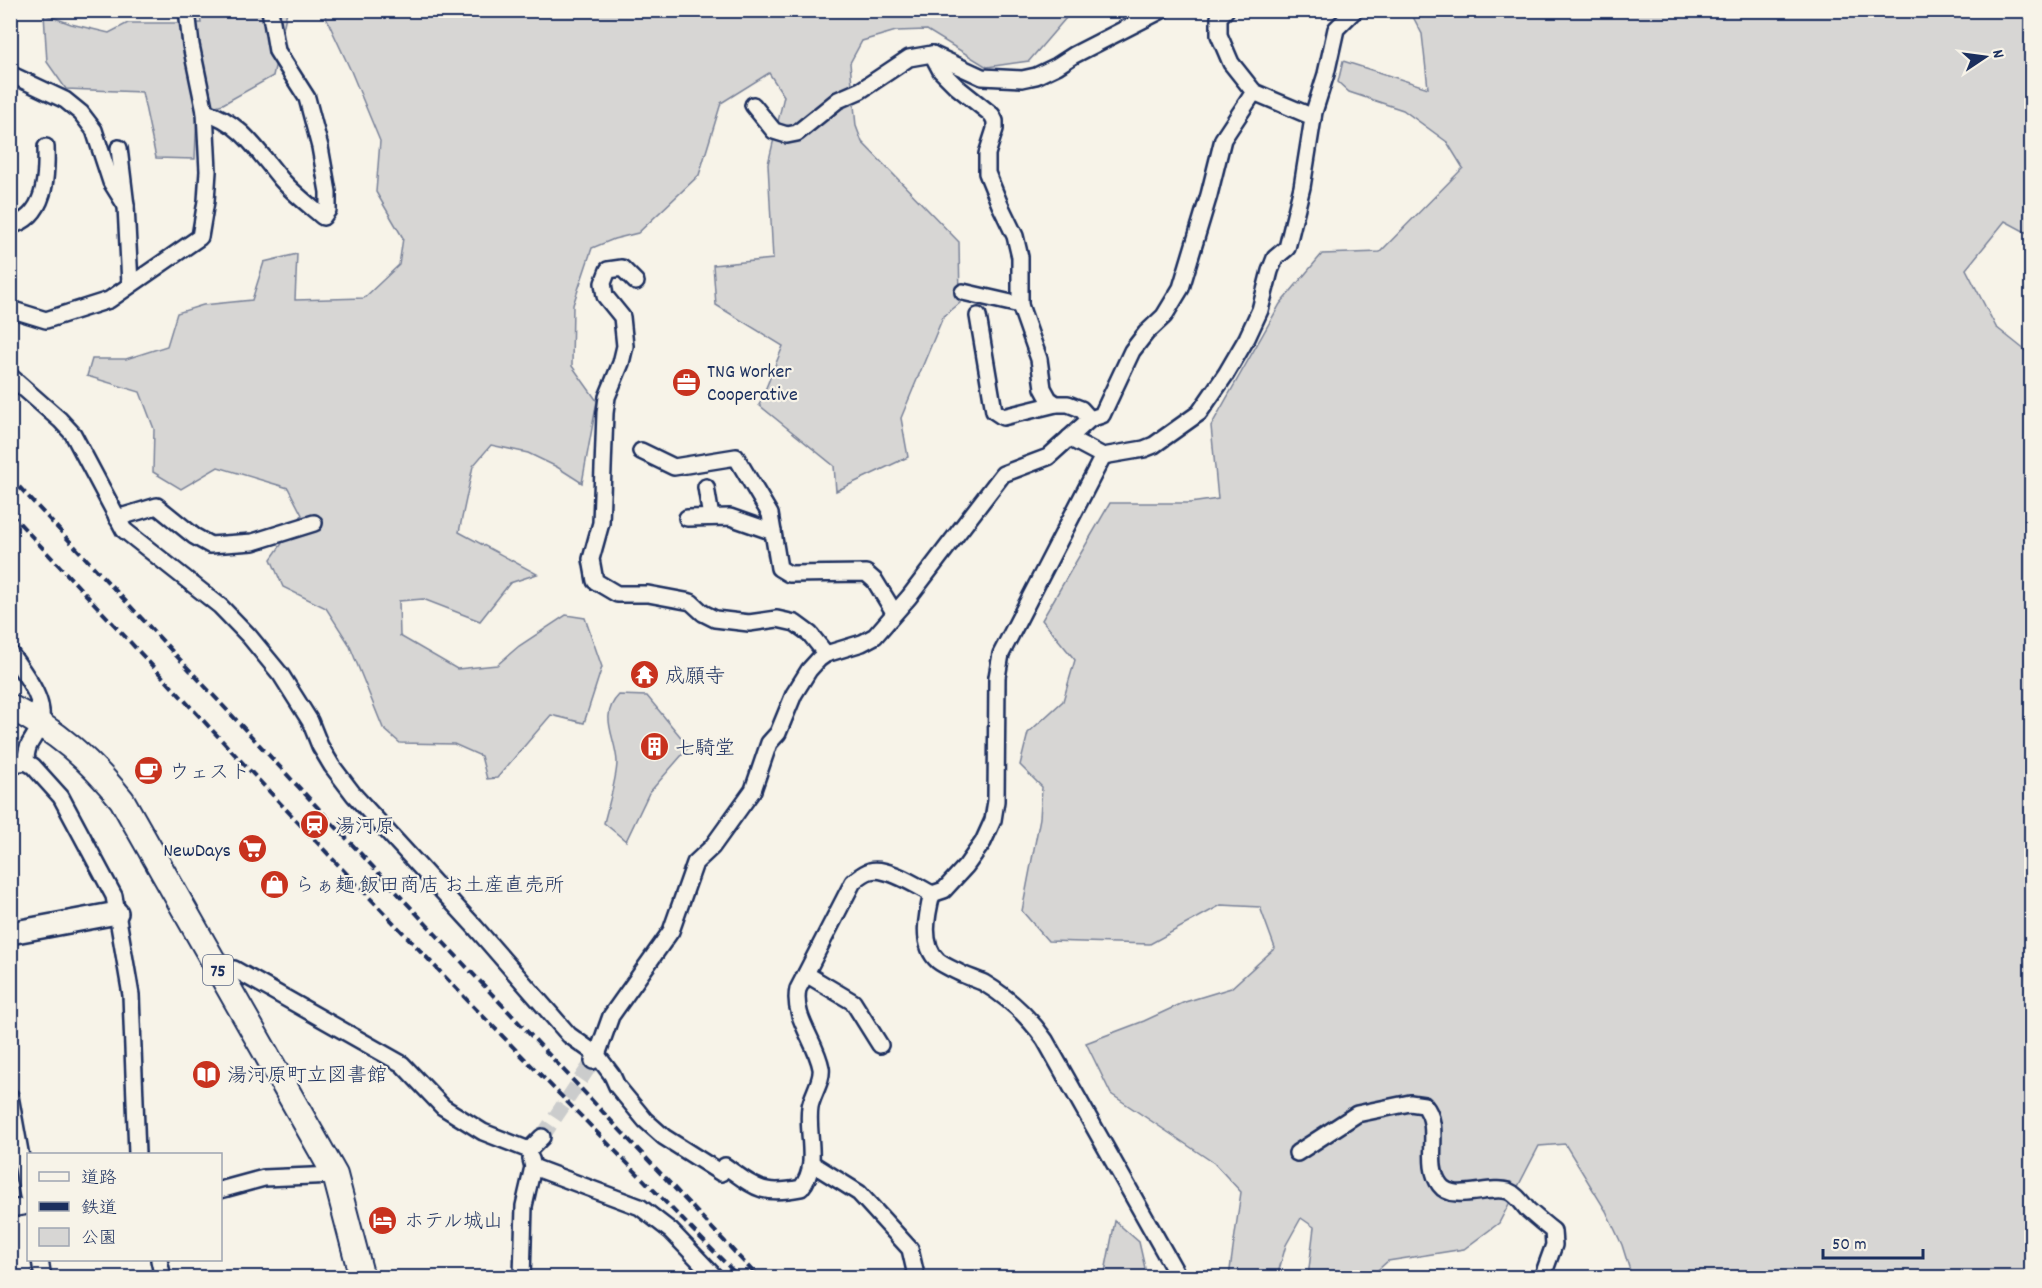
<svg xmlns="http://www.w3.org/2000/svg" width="2042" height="1288" font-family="Dekko,'Klee One',sans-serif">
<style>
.green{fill:#d7d6d4;stroke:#798299;stroke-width:1.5}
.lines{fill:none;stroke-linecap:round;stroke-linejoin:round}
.street-tunnel{stroke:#cbcccc;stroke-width:15;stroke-dasharray:15 8;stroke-linecap:butt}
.street-casing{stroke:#1b2f5e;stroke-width:20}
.secondary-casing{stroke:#1b2f5e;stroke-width:26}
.primary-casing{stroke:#1b2f5e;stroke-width:28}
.street{stroke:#f7f3e8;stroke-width:15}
.secondary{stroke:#f7f3e8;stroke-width:21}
.primary{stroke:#f7f3e8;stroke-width:24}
.rail{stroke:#1b2f5e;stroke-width:4;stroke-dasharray:9 4.5;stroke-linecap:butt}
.labels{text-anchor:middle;stroke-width:4.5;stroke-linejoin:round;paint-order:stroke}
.shield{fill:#f7f3e8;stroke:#5d6a87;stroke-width:1.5}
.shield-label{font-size:18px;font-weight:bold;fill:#1b2f5e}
.poi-label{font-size:20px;fill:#1b2f5e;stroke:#f7f3e8;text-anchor:start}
</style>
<rect width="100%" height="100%" fill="#f7f3e8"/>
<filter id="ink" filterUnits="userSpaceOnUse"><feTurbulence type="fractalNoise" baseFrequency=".0167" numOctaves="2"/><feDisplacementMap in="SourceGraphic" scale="12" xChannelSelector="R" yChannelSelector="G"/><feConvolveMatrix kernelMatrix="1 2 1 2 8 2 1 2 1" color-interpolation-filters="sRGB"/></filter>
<g filter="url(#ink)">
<g class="green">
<polygon points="199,11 287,11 273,76 223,104 197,111 195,159 156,158 142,92 66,89 47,62 44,14 71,24 109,33 128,23 201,23"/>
<polygon points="323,11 1072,11 1029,61 987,67 927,30 896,31 862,41 850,63 856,126 862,142 959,242 960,303 943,317 901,418 908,457 836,491 834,466 759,405 783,346 716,305 713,265 773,259 768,164 784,96 769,73 721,103 699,175 638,233 614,239 592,248 573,305 572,366 597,401 582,483 557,467 528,453 491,445 473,466 459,532 537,574 510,583 480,621 423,599 399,601 400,636 457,669 497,665 519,646 566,615 585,618 602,667 584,723 551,715 497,778 487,779 481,756 454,744 400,743 383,728 349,644 326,608 283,587 271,559 302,515 288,488 218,467 181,489 153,472 154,429 140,392 87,376 92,359 126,359 167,346 177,313 203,305 252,300 264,262 297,254 295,300 364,298 399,265 403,238 376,192 380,141 351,71"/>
<polygon points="1410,11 2031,11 2031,235 2005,221 1966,269 1996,327 2031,355 2031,1277 1632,1277 1622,1245 1606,1211 1565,1144 1539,1146 1499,1223 1464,1249 1388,1261 1370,1277 1308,1277 1314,1227 1301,1218 1286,1245 1277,1277 1229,1277 1241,1192 1214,1163 1111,1094 1086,1043 1144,1021 1185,1002 1231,988 1275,948 1260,907 1221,905 1150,944 1048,941 1022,911 1040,818 1042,787 1020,765 1028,733 1063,701 1075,660 1042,620 1110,503 1190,503 1218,499 1211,426 1280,304 1322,254 1380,252 1463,168 1447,142 1403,110 1349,92 1338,82 1343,61 1428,88 1422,34"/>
<path d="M619,695l28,1 42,51 -40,46 -23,48 -22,-18c4,-17 13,-45 13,-61 -1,-25 -19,-46 2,-67z"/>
<polygon points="1115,1221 1139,1242 1147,1277 1104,1277"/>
</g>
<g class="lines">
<polyline class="street-tunnel" points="542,1137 591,1064"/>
<defs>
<g id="street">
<polyline points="932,54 941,71 957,87 992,115 995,121 995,129 987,154 987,173 1000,205 1015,236 1020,257 1020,305 1039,359 1043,388 1049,399 1056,404 1068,404 1081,409 1090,419"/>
<polyline points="10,74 65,100 81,113 94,130 111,182 126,206"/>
<polyline points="1254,92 1313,117"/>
<polyline points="753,105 774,131 787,135 797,133 838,100 861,90 909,58 932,54 982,77 1022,79 1036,76 1057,66 1074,55 1162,10"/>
<path d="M205,112c35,9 54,41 76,67 12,14 28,26 42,38l5,-7v-18l-8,-45 -13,-49 -30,-47 -7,-41"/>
<polyline points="119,148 126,206 130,284"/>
<path d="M10,226c36,-9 37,-49 36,-79"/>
<polyline points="636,282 622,268 608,270 603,283 605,296 622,317 625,346 621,363 607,397 605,413 601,523 591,559 595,581 617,594 648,594 691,602 703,613 715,619 749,623 777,619 795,623 810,634 826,654"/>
<polyline points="963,292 1020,305"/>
<polyline points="10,309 46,320 109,300 200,237 206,201 208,171 205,112 191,45 187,10"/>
<polyline points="978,316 994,411 1003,417 1056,404"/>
<path d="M10,376l50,44 13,14 51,96 96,76 29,30 32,39 29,46 10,25 12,20 22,29 121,132 94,108 28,20 15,20 5,11 28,34 19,17 57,36 4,-7c31,22 37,30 76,22 19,-22 5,-54 9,-81 2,-12 13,-27 11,-39 -5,-27 -29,-51 -23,-79l55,-107c5,-4 10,-9 17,-11 16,-5 47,15 62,23l12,-4 22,-24 17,-24 10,-22 3,-19 1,-124 4,-23 102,-198"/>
<polyline points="1069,438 1103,456 1144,449 1154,445 1199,413 1226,374 1247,338 1260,310 1270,271 1275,258 1287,248 1302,187 1314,112 1326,74 1336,29 1355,10"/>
<polyline points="641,451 674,467 736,457 770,514 779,568 789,574 866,573 875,581 894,612"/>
<polyline points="706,487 711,517"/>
<polyline points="117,518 157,506 194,536 210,545 253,542 314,523"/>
<polyline points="687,518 730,517 773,532"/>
<path d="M10,653c13,19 37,47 30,71 -5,17 -14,16 -14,38"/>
<polyline points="10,765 26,762 33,766 61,797 114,896 131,995 137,1154"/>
<path d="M932,894c-5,20 -12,51 6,67 5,4 14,8 20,11 9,5 18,7 26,11 25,15 45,34 61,57l134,238"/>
<polyline points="234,969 402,1064 443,1107 483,1132 529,1150"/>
<polyline points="806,974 853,1002 880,1045"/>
<polyline points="593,1061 597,1055 611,1016 671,931 695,863 712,847 753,790 769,743 778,733 794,694 809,670 819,659 826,654 862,643 875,636 909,597 1003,474 1048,457 1090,419 1102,415 1132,351 1146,333 1164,316 1181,288 1209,195 1223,139 1254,92 1231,63 1219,35 1219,17 1226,10"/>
<polyline points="10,1096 28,1196"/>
<polyline points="529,1150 542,1137"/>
<path d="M1297,1153l60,-39 53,-11 14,2c19,22 -1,57 16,80 13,18 49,0 68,6 8,3 14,12 20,19 8,7 16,14 25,21l1,14 -12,33"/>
<polyline points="811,1163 859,1193 910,1249 915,1271"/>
<polyline points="533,1167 640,1207 671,1231 716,1278"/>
<polyline points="220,1190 264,1178 335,1175"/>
<polyline points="10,1209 28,1206"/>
<polyline points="40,1260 43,1278"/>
<polyline points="159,1260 163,1278"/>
<polyline points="522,1278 524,1206 533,1167 531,1159"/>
</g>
<polyline id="secondary" points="10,933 117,913"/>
<path id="primary" d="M10,707c47,24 79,52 112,93l213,375 27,103"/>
</defs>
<use href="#street" class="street-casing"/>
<use href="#secondary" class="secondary-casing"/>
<use href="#primary" class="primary-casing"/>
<use href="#street" class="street"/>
<use href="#secondary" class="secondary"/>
<use href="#primary" class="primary"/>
<g class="rail">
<polyline points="10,477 428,926 759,1278"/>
<polyline points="10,513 308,833 470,1003 740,1278"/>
</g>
</g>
</g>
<defs>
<symbol id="office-disc" viewBox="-11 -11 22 22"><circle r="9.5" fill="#c8321e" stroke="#f7f3e8"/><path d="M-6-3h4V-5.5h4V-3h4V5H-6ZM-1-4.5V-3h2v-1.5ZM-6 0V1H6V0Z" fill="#fff"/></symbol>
<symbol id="temple-disc" viewBox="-11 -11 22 22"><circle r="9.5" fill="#c8321e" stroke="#f7f3e8"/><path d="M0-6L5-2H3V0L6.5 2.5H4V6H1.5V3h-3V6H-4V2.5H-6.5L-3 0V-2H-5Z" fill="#fff"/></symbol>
<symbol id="building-disc" viewBox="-11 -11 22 22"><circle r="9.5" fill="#c8321e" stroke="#f7f3e8"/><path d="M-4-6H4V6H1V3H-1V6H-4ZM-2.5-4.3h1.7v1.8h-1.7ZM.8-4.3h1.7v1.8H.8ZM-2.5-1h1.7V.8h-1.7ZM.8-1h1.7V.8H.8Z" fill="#fff"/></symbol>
<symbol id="cafe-disc" viewBox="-11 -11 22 22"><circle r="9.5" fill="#c8321e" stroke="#f7f3e8"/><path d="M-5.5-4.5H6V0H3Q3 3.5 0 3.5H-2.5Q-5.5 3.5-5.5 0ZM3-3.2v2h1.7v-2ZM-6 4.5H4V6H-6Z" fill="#fff"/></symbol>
<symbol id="station-disc" viewBox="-11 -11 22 22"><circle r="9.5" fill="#c8321e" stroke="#f7f3e8"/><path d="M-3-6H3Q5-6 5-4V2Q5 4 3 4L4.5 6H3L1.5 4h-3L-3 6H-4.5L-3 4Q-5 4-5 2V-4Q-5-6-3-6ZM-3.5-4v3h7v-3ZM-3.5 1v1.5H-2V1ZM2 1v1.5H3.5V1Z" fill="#fff"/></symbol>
<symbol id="supermarket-disc" viewBox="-11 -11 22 22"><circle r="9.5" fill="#c8321e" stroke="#f7f3e8"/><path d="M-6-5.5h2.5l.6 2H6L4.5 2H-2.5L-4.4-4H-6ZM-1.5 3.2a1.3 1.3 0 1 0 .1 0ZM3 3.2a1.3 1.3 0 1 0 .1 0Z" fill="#fff"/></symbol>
<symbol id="shop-disc" viewBox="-11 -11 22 22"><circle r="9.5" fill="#c8321e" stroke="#f7f3e8"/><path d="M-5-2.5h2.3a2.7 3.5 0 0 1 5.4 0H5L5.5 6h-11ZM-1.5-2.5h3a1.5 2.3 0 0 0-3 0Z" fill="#fff"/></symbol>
<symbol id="library-disc" viewBox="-11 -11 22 22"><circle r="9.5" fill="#c8321e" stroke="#f7f3e8"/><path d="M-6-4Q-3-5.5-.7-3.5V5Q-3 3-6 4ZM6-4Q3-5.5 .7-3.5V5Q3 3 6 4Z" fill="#fff"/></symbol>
<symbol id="hotel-disc" viewBox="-11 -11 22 22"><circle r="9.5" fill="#c8321e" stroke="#f7f3e8"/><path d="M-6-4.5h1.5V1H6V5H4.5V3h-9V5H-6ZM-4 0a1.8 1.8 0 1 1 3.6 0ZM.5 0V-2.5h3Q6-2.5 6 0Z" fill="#fff"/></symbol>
</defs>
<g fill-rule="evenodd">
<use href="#office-disc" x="670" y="366" width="33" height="33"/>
<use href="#temple-disc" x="628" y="658" width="33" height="33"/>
<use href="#building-disc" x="638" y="730" width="33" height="33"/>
<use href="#cafe-disc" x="132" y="754" width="33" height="33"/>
<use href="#station-disc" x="298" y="808" width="33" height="33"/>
<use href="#supermarket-disc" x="236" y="832" width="33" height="33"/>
<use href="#shop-disc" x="258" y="868" width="33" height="33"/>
<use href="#library-disc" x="190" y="1058" width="33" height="33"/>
<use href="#hotel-disc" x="366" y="1204" width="33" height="33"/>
</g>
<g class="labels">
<rect class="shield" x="203" y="955" width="30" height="30" rx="4.5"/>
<g class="shield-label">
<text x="218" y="976">75</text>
</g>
<g class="poi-label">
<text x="707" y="377">TNG Worker<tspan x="707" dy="23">Cooperative</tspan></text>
<text x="665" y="682">成願寺</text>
<text x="675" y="754">七騎堂</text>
<text x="169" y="778">ウェスト</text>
<text x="335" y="832">湯河原</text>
<text x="231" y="856" text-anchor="end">NewDays</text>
<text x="295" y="891">らぁ麺 飯田商店 お土産直売所</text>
<text x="227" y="1081">湯河原町立図書館</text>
<text x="404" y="1227">ホテル城山</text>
</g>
</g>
<rect width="2042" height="1288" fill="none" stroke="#f7f3e8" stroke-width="36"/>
<rect x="18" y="18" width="2006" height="1252" fill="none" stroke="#1b2f5e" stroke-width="2" filter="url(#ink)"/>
<rect x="27" y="1153" width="195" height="108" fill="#f7f3e8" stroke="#9fa5b1" stroke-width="1.5"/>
<rect x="39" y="1172" width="30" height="9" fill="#f7f3e8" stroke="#9fa5b1" stroke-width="1.5"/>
<text x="81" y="1183" font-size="18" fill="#1b2f5e">道路</text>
<rect x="39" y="1202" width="30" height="9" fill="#1b2f5e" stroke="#9fa5b1" stroke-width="1.5"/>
<text x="81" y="1213" font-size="18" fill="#1b2f5e">鉄道</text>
<rect x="39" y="1228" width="30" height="18" fill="#d7d6d4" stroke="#9fa5b1" stroke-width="1.5"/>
<text x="81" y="1243" font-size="18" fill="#1b2f5e">公園</text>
<g transform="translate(1985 57) rotate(77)" stroke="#f7f3e8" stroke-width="4.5" paint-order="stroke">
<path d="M0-4.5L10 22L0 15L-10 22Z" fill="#1b2f5e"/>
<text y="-9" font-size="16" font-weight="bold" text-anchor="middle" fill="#1b2f5e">N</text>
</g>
<path d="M1823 1249v9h100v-9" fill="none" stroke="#1b2f5e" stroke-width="3"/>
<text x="1832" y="1249" font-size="18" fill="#1b2f5e" stroke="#f7f3e8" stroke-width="4.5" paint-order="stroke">50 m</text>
</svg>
